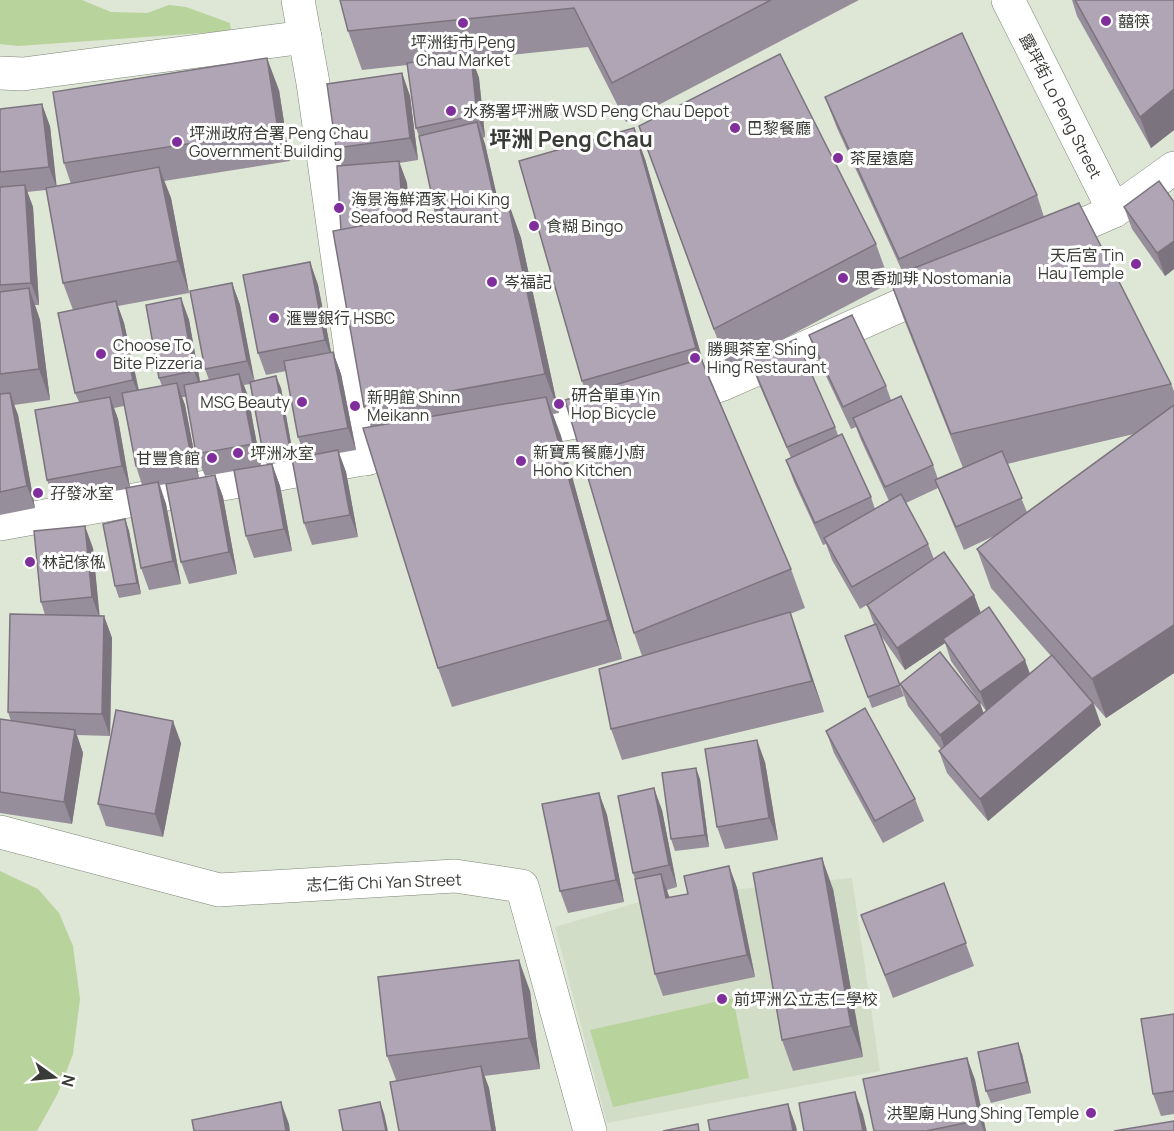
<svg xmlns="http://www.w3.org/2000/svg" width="1174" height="1131" font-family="Manrope,'Noto Sans TC',sans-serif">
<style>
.built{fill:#d1ddc6}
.green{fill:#b8d39c}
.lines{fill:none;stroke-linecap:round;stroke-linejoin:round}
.minor-casing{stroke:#7e8677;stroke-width:34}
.minor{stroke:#fff;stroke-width:33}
.wall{fill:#978e9b;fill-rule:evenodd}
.shaded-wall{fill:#7b747e}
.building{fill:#b0a5b4;stroke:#7b747e;stroke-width:1.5}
.poi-dot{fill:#812e9d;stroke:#fff;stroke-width:2}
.labels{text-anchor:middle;stroke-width:6;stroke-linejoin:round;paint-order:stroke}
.poi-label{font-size:16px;fill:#393c36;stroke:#fff;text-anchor:start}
.street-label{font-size:16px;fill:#393c36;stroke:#fff}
.district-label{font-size:22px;font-weight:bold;fill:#393c36;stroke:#fff}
</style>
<rect width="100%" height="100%" fill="#dee6d6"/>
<polygon class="built" points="852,878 880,1071 607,1123 555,927 643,901 669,896"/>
<g class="green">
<polygon points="0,0 82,0 111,12 147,13 169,5 186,7 230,23 231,31 18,46 0,44"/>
<polygon points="0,871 38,889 59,913 73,946 80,999 73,1054 58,1093 37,1131 0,1131"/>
<polygon points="733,998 749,1078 613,1107 590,1030"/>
</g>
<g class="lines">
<defs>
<g id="minor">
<polyline points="298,0 313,83 366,459"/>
<polyline points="1008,0 1114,211"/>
<polyline points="0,73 23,74 305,37"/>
<polyline points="1046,241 1114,211 1174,168"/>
<polyline points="671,401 723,384 942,287"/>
<polyline points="513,433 616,415"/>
<polyline points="0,524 418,449"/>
<polyline points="0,832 219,890 455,876 522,886 590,1131"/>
</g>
</defs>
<use href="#minor" class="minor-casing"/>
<use href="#minor" class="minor"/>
</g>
<g class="wall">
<polygon points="340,0 859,0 626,122 588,47 472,59 479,78 485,137 483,138 485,144 498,201 507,199 521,238 559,413 553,414 561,436 622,659 452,707 438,668 371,427 364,407 341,230 342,165 336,148 402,73 410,96 418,160 399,163 407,183 409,217 436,212 419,136 416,128 407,65 362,70 348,31"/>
<polygon points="1072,0 1174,0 1174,130 1151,148 1077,16"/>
<path d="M279,90l11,71 -126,20 7,17 18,95 -71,13 6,17 15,67 23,-4 -3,-8 22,-80 8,22 11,61 9,-1 -4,-11 27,-86 8,22 14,76 27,7 13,71 11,-2 -7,-20 -12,-66 -20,4 -8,-22 52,-91 8,23 13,67h2l8,22 15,76 -17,3 7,19 12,65 -46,8 -8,-22 -12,-63 -20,4 8,22 12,65 -38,7 -8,-22 -12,-65 -29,5 -9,-22 -10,-57h-4l3,8 14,73 16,-3 8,22 14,77 -48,10 -8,-22 -15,-78 -6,1 6,19 15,80 -32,6 -8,-22 -15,-79 -71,13 -8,-22 32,-78 -4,-9 -2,-83 -10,-27 -17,-93 -19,2 6,15 6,98h-4l5,15 10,80 -36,5 4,10 17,93 -35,7v-406l50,17 6,60 15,-2 -7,-21zM250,384l13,69 4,12 -6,1 -13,-70 -4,-11zM124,406l12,60 6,19 -12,2 -12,-68 -4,-11z"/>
<path d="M825,97l212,98 7,22 127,167 3,7v282l-68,45 -12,-14 7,21 -113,96 -41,-48 -8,-22 2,-2 -33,-43 -8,-22 83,29 3,-2 -35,-50 -6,-18 -40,27 -26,-37 25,63 -32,12 -27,-72 29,-12 -7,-19 -7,4 -28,-49 -6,-16 -3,1 -29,-63 -8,-22 5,-2 -33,-76 -8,-22 85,67 3,8 33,62 4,12 14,-8 -28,-61 -5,-13 -5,2 -34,-72 -8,-22 77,51 5,14 42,65 5,14 25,-11 -60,-151 -14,-39 14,-5 -66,-145zM1134,434l-107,78 -20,-48zM938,488l26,62 30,-14 -17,13 14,39 60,68 -21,18 -49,-61 -7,-18 -40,-36 -6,-15 -22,-41z"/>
<polygon points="639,126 876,244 890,283 728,368"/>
<polygon points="645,159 703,362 791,569 805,608 790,614 824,712 622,760 611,729 642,656 634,633 586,393 582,381"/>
<polygon points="1174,202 1174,269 1165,276 1132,229 1124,207"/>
<polygon points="125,519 129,531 141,594 119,598 115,586"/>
<polygon points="93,548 99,616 104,616 112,638 110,736 77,735 83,753 72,824 0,813 0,719 11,721 8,712 45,615 41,602"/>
<polygon points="826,731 915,799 924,821 883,843 834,753"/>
<polygon points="181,743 163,837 106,826 98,804"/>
<polygon points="765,762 778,840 725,849 717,827"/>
<polygon points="700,779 709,847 675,851 671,839"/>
<polygon points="599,793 607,815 624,902 568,913 560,891"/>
<polygon points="662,810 677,887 667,890 669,898 688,894 729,866 737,888 755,977 663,996 655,974 635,879 633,873"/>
<polygon points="944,883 974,966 893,998 861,915"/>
<polygon points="833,889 863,1057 793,1071 782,1040"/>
<polygon points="530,991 540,1069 484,1076 489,1088 496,1131 399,1131 396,1080 387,1056"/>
<polygon points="1174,1014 1174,1114 1161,1116 1153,1094"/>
<polygon points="1022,1054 1031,1093 991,1103 986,1091"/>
<polygon points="967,1058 975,1080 986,1131 874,1131"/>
</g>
<g class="shaded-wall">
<polygon points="471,56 479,78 485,137 477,115"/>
<polygon points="267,58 279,90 290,161 278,130"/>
<polygon points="402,73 410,96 418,160 410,138"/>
<polygon points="1174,89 1174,130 1151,148 1140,117"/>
<polygon points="42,104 50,126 57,189 49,167"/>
<polygon points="477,122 485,144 502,219 494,197"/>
<polygon points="634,128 645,159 708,379 696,348"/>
<polygon points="399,161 407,183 412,252 404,230"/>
<polygon points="159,167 171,198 189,293 178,261"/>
<polygon points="25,185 33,207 39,305 31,283"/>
<polygon points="507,199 521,238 559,413 545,374"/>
<polygon points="1174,241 1174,269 1165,276 1157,253"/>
<polygon points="310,262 318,285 333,362 325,340"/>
<polygon points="232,283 240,305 255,383 247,361"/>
<polygon points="29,288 40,320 50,400 39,369"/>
<polygon points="181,298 189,320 202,393 194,371"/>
<polygon points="116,301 124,323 141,402 133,380"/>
<polygon points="333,352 341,374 356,450 348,428"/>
<polygon points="239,374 248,396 261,466 253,444"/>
<polygon points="276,376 281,388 294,460 290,449"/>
<polygon points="177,383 185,405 199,478 191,456"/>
<polygon points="10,393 18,415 35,508 27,486"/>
<polygon points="110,397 118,419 130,488 122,466"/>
<polygon points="546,397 561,436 622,659 608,620"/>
<polygon points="338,450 346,472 358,537 350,515"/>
<polygon points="272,464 280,486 292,551 284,529"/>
<polygon points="215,475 223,497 237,574 229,552"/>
<polygon points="158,482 166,504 181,584 173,561"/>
<polygon points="125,519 129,531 141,594 137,583"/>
<polygon points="85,526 93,548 100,619 92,597"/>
<polygon points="974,595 982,617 943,639 945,643 905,670 897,648"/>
<polygon points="790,612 801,643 824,712 812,681"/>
<polygon points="104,616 112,638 110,736 102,714"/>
<polygon points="1174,625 1174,673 1106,718 1092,679"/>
<polygon points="1025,660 1033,682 988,715 980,692"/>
<polygon points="980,703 988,725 948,757 940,735"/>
<polygon points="1093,703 1101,725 988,821 980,799"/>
<polygon points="173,721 181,743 163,837 155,814"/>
<polygon points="75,730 83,753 72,824 64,802"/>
<polygon points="757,740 765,762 778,840 769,818"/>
<polygon points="696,768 700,779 709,847 705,835"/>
<polygon points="654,788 662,810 677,887 669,865"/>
<polygon points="599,793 607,815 624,902 616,880"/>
<polygon points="822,858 833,889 863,1057 851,1026"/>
<polygon points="729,866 737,888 755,977 747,955"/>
<polygon points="661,874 669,896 674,920 666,898"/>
<polygon points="519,960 530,991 540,1069 529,1038"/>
<polygon points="1018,1043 1022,1054 1031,1093 1027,1082"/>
<polygon points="967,1058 975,1080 986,1131 984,1131 980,1120"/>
<polygon points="481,1066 489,1088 496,1131 492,1131"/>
<polygon points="855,1092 863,1114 867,1131 863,1131"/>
<polygon points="281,1102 289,1124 290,1131 286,1131"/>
<polygon points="380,1102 384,1113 388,1131 386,1131"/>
<polygon points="788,1104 796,1126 797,1131 793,1131"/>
</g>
<g class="building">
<polygon points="340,0 771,0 612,83 574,8 348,31"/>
<polygon points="1075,0 1174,0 1174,89 1140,117"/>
<polygon points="962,33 1037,195 899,259 825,97"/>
<polygon points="780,54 876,244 714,329 639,126"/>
<polygon points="471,56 477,115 416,128 407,63"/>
<polygon points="267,58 278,130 64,163 53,92"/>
<polygon points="402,73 410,138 336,148 327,84"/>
<polygon points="42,104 49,167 0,172 0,109"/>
<polygon points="477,122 494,197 435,210 419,136"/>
<polygon points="634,128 696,348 582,381 519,161"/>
<polygon points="399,161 403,218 341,230 337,166"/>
<polygon points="159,167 178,261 63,283 46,188"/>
<polygon points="1159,181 1174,202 1174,241 1157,253 1124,207"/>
<polygon points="25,185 31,283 0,285 0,187"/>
<polygon points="507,199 545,374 364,407 333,231"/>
<polygon points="1079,203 1171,384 951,434 889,278"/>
<polygon points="310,262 325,340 258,353 243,275"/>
<polygon points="232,283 247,361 205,369 190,291"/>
<polygon points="29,288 39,369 0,374 0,292"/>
<polygon points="181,298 194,371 159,378 146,305"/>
<polygon points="116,301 133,380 75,393 58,313"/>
<polygon points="852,315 886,386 843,407 809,335"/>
<polygon points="796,339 835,427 787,447 750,360"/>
<polygon points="333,352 348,428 298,437 284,361"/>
<polygon points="701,359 791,569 634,633 565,400"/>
<polygon points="239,374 253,444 196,454 184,385"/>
<polygon points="276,376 290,449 263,453 250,382"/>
<polygon points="177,383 191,456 136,466 122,393"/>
<polygon points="10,393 27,486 0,492 0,394"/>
<polygon points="901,396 933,465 885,487 853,418"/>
<polygon points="110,397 122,466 47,480 35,410"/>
<polygon points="546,397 608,620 438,668 363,428"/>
<polygon points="1174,405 1174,625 1092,679 977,549"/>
<polygon points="842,434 871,497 815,523 786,460"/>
<polygon points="338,450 350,515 304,523 292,459"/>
<polygon points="1002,451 1022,498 956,527 935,480"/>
<polygon points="272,464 284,529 246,536 234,470"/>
<polygon points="215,475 229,552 181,562 166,484"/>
<polygon points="158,482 173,561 141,568 126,488"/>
<polygon points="901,494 928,544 852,587 824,538"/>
<polygon points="125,519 137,583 115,586 103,524"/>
<polygon points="85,526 92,597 41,602 34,531"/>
<polygon points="944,552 974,595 897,648 867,605"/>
<polygon points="989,607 1025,660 980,692 943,639"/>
<polygon points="790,612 812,681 611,729 599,669"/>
<polygon points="10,614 104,616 102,714 8,712"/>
<polygon points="876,624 900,685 868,697 845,636"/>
<polygon points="940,652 980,703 940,735 900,684"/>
<polygon points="1052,655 1093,703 980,799 939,751"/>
<polygon points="865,708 915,799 875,821 826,731"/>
<polygon points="116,710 173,721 155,814 98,804"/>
<polygon points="0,719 75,730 64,802 0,792"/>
<polygon points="757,740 769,818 717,827 705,749"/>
<polygon points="696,768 705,835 671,839 662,773"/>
<polygon points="654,788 669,865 633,873 618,796"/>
<polygon points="599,793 616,880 560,891 542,804"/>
<polygon points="822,858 851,1026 782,1040 753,873"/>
<polygon points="729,866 747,955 655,974 635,879 661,874 666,898 688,894 684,876"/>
<polygon points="944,883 966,943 885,975 861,915"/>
<polygon points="519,960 529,1038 387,1056 378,977"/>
<polygon points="1174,1014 1174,1091 1153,1094 1141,1019"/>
<polygon points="1018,1043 1027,1082 986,1091 978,1052"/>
<polygon points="967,1058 980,1120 926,1131 874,1131 863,1079"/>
<polygon points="481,1066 492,1131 399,1131 390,1082"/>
<polygon points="855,1092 863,1131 804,1131 799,1103"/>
<polygon points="281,1102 286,1131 194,1131 192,1120"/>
<polygon points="380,1102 386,1131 343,1131 339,1110"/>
<polygon points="788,1104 793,1131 710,1131 708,1120"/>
<polygon points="1174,1121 1174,1131 1114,1131"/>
<polygon points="698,1124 699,1131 663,1131"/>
</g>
<g class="poi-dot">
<circle cx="1106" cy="21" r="6"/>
<circle cx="463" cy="23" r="6"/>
<circle cx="451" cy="111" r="6"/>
<circle cx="735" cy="128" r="6"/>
<circle cx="177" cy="142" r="6"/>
<circle cx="838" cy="158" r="6"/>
<circle cx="339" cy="208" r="6"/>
<circle cx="534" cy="226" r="6"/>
<circle cx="1136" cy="264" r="6"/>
<circle cx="843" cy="278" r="6"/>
<circle cx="492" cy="282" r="6"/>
<circle cx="274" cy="318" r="6"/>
<circle cx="101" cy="354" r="6"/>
<circle cx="695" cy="358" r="6"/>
<circle cx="302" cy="402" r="6"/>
<circle cx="559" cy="404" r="6"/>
<circle cx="355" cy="406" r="6"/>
<circle cx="238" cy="453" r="6"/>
<circle cx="212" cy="458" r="6"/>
<circle cx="521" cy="461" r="6"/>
<circle cx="38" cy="493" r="6"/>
<circle cx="30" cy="562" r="6"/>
<circle cx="722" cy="999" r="6"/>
<circle cx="1091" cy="1113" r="6"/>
</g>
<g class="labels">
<g class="poi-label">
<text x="1118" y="27">囍筷</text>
<text x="463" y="48" text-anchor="middle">坪洲街市 Peng<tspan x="463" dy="18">Chau Market</tspan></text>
<text x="463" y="117">水務署坪洲廠 WSD Peng Chau Depot</text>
<text x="747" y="134">巴黎餐廳</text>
<text x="189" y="139">坪洲政府合署 Peng Chau<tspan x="189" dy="18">Government Building</tspan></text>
<text x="850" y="164">茶屋遠磨</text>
<text x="351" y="205">海景海鮮酒家 Hoi King<tspan x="351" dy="18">Seafood Restaurant</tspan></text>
<text x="546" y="232">食糊 Bingo</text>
<text x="1124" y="261" text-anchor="end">天后宮 Tin<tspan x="1124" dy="18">Hau Temple</tspan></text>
<text x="855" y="284">思香珈琲 Nostomania</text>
<text x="504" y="288">岑福記</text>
<text x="286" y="324">滙豐銀行 HSBC</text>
<text x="113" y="351">Choose To<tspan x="113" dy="18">Bite Pizzeria</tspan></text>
<text x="707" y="355">勝興茶室 Shing<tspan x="707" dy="18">Hing Restaurant</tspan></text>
<text x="571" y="401">研合單車 Yin<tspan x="571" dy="18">Hop Bicycle</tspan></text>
<text x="367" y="403">新明館 Shinn<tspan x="367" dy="18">Meikann</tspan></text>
<text x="290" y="408" text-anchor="end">MSG Beauty</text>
<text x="533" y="458">新寶馬餐廳小廚<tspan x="533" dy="18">Hoho Kitchen</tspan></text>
<text x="250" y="459">坪洲冰室</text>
<text x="200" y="464" text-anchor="end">甘豐食館</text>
<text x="50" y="499">孖發冰室</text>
<text x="42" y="568">林記傢俬</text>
<text x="734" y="1005">前坪洲公立志仁學校</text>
<text x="1079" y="1119" text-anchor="end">洪聖廟 Hung Shing Temple</text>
</g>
<g class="street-label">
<text transform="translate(1061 106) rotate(63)" y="6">露坪街 Lo Peng Street</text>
<text transform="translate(384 882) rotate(-2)" y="6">志仁街 Chi Yan Street</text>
</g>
<g class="district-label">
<text x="571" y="147">坪洲 Peng Chau</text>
</g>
</g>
<g transform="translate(54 1077) rotate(105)" stroke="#ffffff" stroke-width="4.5" paint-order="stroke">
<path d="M0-4.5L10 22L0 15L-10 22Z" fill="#393c36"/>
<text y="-9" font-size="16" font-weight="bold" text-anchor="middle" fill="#393c36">N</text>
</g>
</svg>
